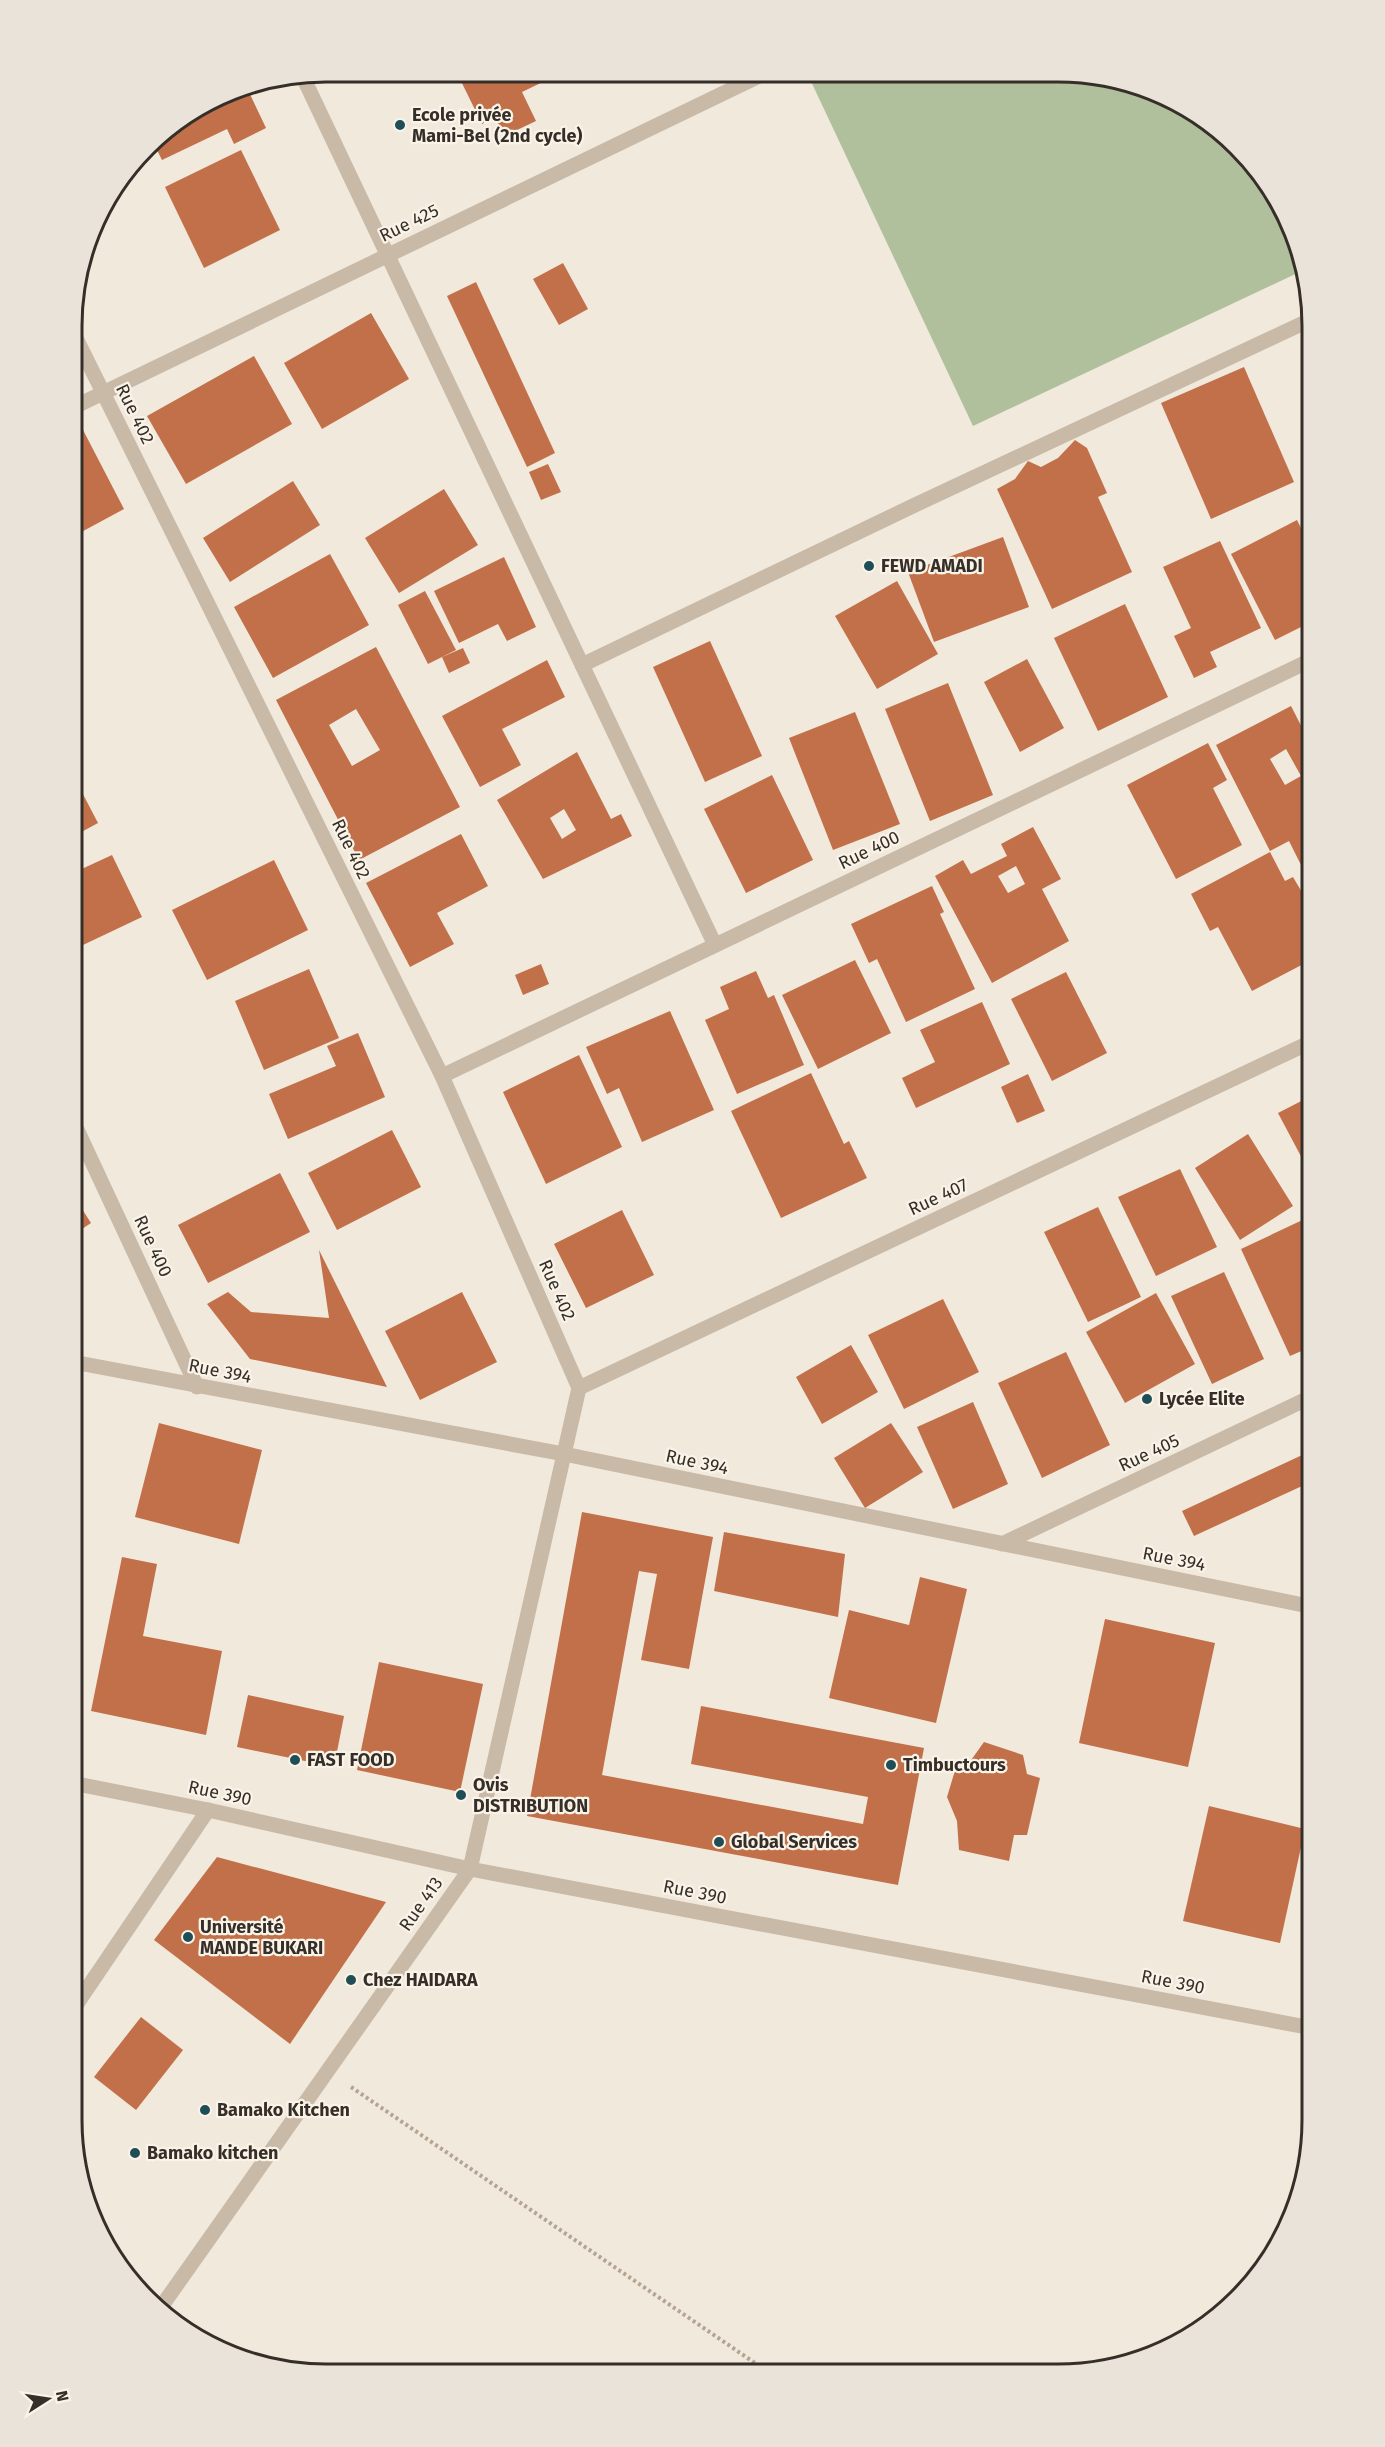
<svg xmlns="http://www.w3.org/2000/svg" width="1385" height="2447" font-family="'Fira Sans',sans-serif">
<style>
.pitch{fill:#b1c09c}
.building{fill:#c27049;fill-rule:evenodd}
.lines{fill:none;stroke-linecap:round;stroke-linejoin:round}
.path{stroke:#b5a492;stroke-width:4;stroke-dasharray:3 3;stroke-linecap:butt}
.minor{stroke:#c9baa8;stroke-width:15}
.tertiary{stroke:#c9baa8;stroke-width:15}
.poi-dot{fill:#1f4e56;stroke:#f9f3e8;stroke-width:2}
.labels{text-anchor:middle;stroke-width:4.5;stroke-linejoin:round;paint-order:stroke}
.poi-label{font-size:18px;font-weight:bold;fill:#362e28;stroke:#f9f3e8;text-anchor:start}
.street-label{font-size:18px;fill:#362e28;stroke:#f9f3e8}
.rim{fill:none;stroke:#362e28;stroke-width:3}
</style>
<rect width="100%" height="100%" fill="#f1e9dc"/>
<polygon class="pitch" points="808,75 1108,77 1171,98 1226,135 1270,185 1299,244 1304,270 973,426"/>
<g class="building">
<polygon points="457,73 546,73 549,79 522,92 536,121 504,136 495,117 482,124"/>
<polygon points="247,88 266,128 234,144 227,129 162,160 153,142 158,135 227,92 229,96"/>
<polygon points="241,150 280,230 204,268 165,187"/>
<polygon points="563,263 588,309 559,325 533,279"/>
<polygon points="476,282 555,453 527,467 447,296"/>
<polygon points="371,313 409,379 322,429 284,363"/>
<polygon points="254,356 292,424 186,484 147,416"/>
<polygon points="1244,367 1294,482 1211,519 1161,403"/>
<polygon points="82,428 124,509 74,536 74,432"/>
<polygon points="1075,440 1087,448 1107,493 1098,497 1132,572 1052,609 997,489 1015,479 1028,461 1041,467 1058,458"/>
<polygon points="548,464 561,492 541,500 529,472"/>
<polygon points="293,481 320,525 230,582 203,538"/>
<polygon points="444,489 478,545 399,593 365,538"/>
<polygon points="1297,520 1313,552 1313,621 1275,640 1231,554"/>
<polygon points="1003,537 1029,607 934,642 908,572"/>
<polygon points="1220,541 1261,628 1210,652 1217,667 1194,678 1174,636 1191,628 1163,567"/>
<polygon points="330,554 369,625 273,678 234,607"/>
<polygon points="504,557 536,627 507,641 498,624 459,643 434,591"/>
<polygon points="897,581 938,654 877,689 835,616"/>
<polygon points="425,591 456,650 428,664 398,605"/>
<polygon points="1125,604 1168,697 1098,731 1054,638"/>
<polygon points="710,641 762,756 705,782 653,667"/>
<path d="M376,647l84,160 -101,53 -83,-160zM356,709l24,41 -28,16 -23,-41z"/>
<polygon points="463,648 470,663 449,673 442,657"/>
<polygon points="1027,659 1064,728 1020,752 984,682"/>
<polygon points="547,660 565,697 502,729 521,765 480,787 442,716"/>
<polygon points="948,683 993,795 930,821 885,709"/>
<path d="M1291,706l22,43v140l-24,-48 -19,10 -54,-106zM1286,749l15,27 -16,9 -15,-26z"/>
<polygon points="855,712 900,824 833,850 789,738"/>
<polygon points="1208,743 1227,780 1213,788 1242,845 1176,879 1127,785"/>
<path d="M577,752l34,67 10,-5 11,22 -89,43 -46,-79zM564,809l12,21 -14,9 -12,-21z"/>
<polygon points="772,775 813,860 746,893 704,809"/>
<polygon points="74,777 98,823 74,836"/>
<path d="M1033,827l28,52 -19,10 27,52 -77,42 -57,-107 28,-16 8,14 36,-18 -6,-12zM1016,866l9,18 -17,9 -10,-17z"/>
<polygon points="461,834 488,886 437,913 454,944 410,967 366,883"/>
<polygon points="1270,852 1285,881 1293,877 1313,911 1313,959 1252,991 1218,927 1210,931 1191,894"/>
<polygon points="112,855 142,917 83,945 73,925 73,873"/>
<polygon points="274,860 308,930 207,980 172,910"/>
<polygon points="932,886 944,912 940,914 975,989 906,1022 877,959 869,963 851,924"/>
<polygon points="855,960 891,1033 818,1069 782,995"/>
<polygon points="541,964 549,984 523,995 515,975"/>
<polygon points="309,969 339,1038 264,1070 235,1001"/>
<polygon points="756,971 768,998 774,995 804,1065 737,1094 705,1020 729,1009 720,987"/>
<polygon points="1066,972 1107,1053 1052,1081 1011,999"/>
<polygon points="982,1002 1010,1064 916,1108 902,1078 935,1062 920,1030"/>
<polygon points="670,1011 714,1110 642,1142 619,1088 607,1094 586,1047"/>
<polygon points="358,1033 385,1097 288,1139 269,1094 336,1066 327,1046"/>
<polygon points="579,1055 622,1147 546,1184 503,1092"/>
<polygon points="811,1073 844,1144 849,1141 867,1178 781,1218 731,1111"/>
<polygon points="1028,1074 1045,1111 1017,1123 1001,1087"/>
<polygon points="1313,1095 1313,1179 1278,1113"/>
<polygon points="392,1130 421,1187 337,1230 308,1173"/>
<polygon points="1248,1134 1293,1206 1240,1240 1195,1168"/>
<polygon points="1180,1169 1217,1247 1156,1276 1118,1197"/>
<polygon points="280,1173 310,1232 208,1283 178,1225"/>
<polygon points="73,1195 91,1223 73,1235"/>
<polygon points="1098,1207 1141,1297 1088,1322 1044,1232"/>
<polygon points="622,1210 654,1275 586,1308 554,1244"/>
<polygon points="1311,1216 1313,1220 1313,1346 1290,1356 1241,1249"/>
<polygon points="319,1250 387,1387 250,1359 207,1304 228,1292 251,1312 329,1318"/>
<polygon points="1224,1272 1264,1359 1212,1384 1171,1296"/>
<polygon points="462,1292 497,1362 420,1400 385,1331"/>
<polygon points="1156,1293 1195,1364 1125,1403 1086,1332"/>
<polygon points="943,1299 979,1372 904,1409 868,1335"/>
<polygon points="851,1345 878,1392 822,1424 796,1377"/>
<polygon points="1066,1352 1110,1445 1042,1478 998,1383"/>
<polygon points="973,1402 1008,1484 953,1509 917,1427"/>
<polygon points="159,1423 262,1450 239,1544 135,1517"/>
<polygon points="891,1423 923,1472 865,1508 834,1458"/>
<polygon points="1313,1450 1313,1481 1194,1536 1182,1511"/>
<polygon points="582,1512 713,1537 689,1669 641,1660 657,1574 639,1571 602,1775 863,1824 868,1797 691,1764 701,1706 924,1748 898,1885 527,1816"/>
<polygon points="724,1532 845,1554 838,1617 714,1591"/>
<polygon points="122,1557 157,1564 143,1636 222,1651 206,1735 91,1711"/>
<polygon points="920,1577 967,1589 936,1723 829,1698 849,1610 909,1625"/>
<polygon points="1105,1619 1215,1643 1188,1767 1079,1743"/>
<polygon points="379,1662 483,1684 460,1792 357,1770"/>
<polygon points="248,1695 344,1716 334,1767 237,1747"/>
<polygon points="984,1742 1023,1755 1027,1774 1040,1778 1027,1835 1014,1835 1009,1861 959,1850 957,1821 947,1797 957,1764 969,1763"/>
<polygon points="1209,1806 1305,1829 1280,1943 1183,1921"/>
<polygon points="217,1857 386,1902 290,2044 154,1940"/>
<polygon points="141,2017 183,2050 136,2110 94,2077"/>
</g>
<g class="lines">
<polyline class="path" points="351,2087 771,2374"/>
<g class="minor">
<polyline points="303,77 715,945"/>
<polyline points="74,334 442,1076 579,1388"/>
<polyline points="74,407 761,75"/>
<polyline points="582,665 915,505 1312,319"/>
<polyline points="442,1076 1313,659"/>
<polyline points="73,1121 197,1387"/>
<polyline points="73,1362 564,1454 1313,1607"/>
<polyline points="579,1388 1313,1041"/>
<polyline points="1002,1544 1313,1396"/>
<polyline points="72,2011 208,1810"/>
<polyline points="159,2310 470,1869 579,1388"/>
</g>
<polyline class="tertiary" points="72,1783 208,1810 470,1869 1312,2028"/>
</g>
<g class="poi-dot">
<circle cx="400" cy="125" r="6"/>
<circle cx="869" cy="566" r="6"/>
<circle cx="1147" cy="1399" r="6"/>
<circle cx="295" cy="1760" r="6"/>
<circle cx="891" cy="1765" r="6"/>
<circle cx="461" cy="1795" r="6"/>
<circle cx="719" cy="1842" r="6"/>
<circle cx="188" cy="1937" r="6"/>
<circle cx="351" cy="1980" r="6"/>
<circle cx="205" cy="2110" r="6"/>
<circle cx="135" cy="2153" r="6"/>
</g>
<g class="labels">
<g class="poi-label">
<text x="412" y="121">Ecole privée<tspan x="412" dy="21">Mami-Bel (2nd cycle)</tspan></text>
<text x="881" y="572">FEWD AMADI</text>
<text x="1159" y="1405">Lycée Elite</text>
<text x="307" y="1766">FAST FOOD</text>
<text x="903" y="1771">Timbuctours</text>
<text x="473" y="1791">Ovis<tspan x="473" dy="21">DISTRIBUTION</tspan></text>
<text x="731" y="1848">Global Services</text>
<text x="200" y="1933">Université<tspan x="200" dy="21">MANDE BUKARI</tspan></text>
<text x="363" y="1986">Chez HAIDARA</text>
<text x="217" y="2116">Bamako Kitchen</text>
<text x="147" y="2159">Bamako kitchen</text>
</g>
<g class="street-label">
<text transform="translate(409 223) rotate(-26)" y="6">Rue 425</text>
<text transform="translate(135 414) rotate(64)" y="6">Rue 402</text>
<text transform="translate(351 849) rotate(64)" y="6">Rue 402</text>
<text transform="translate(869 850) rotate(-26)" y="6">Rue 400</text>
<text transform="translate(938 1197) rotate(-25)" y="6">Rue 407</text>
<text transform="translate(153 1246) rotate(65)" y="6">Rue 400</text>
<text transform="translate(557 1290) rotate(66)" y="6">Rue 402</text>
<text transform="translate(220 1371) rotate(11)" y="6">Rue 394</text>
<text transform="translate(1149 1453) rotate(-25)" y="6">Rue 405</text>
<text transform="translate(697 1462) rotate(12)" y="6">Rue 394</text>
<text transform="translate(1174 1559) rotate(11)" y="6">Rue 394</text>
<text transform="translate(220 1793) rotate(12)" y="6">Rue 390</text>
<text transform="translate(695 1892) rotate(11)" y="6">Rue 390</text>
<text transform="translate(421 1904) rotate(-55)" y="6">Rue 413</text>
<text transform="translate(1173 1982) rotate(11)" y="6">Rue 390</text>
</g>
</g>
<path d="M0 0H1385V2447H0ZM326 82H1058A244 244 0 0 1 1302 326V2120A244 244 0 0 1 1058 2364H326A244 244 0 0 1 82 2120V326A244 244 0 0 1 326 82Z" fill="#e9e3d9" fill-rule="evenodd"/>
<path class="rim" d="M326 82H1058A244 244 0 0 1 1302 326V2120A244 244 0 0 1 1058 2364H326A244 244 0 0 1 82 2120V326A244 244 0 0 1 326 82Z"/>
<g transform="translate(48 2399) rotate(78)" stroke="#f9f3e8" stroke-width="4.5" paint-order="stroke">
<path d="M0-4.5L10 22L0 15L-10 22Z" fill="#362e28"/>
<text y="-9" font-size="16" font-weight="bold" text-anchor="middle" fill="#362e28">N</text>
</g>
</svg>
